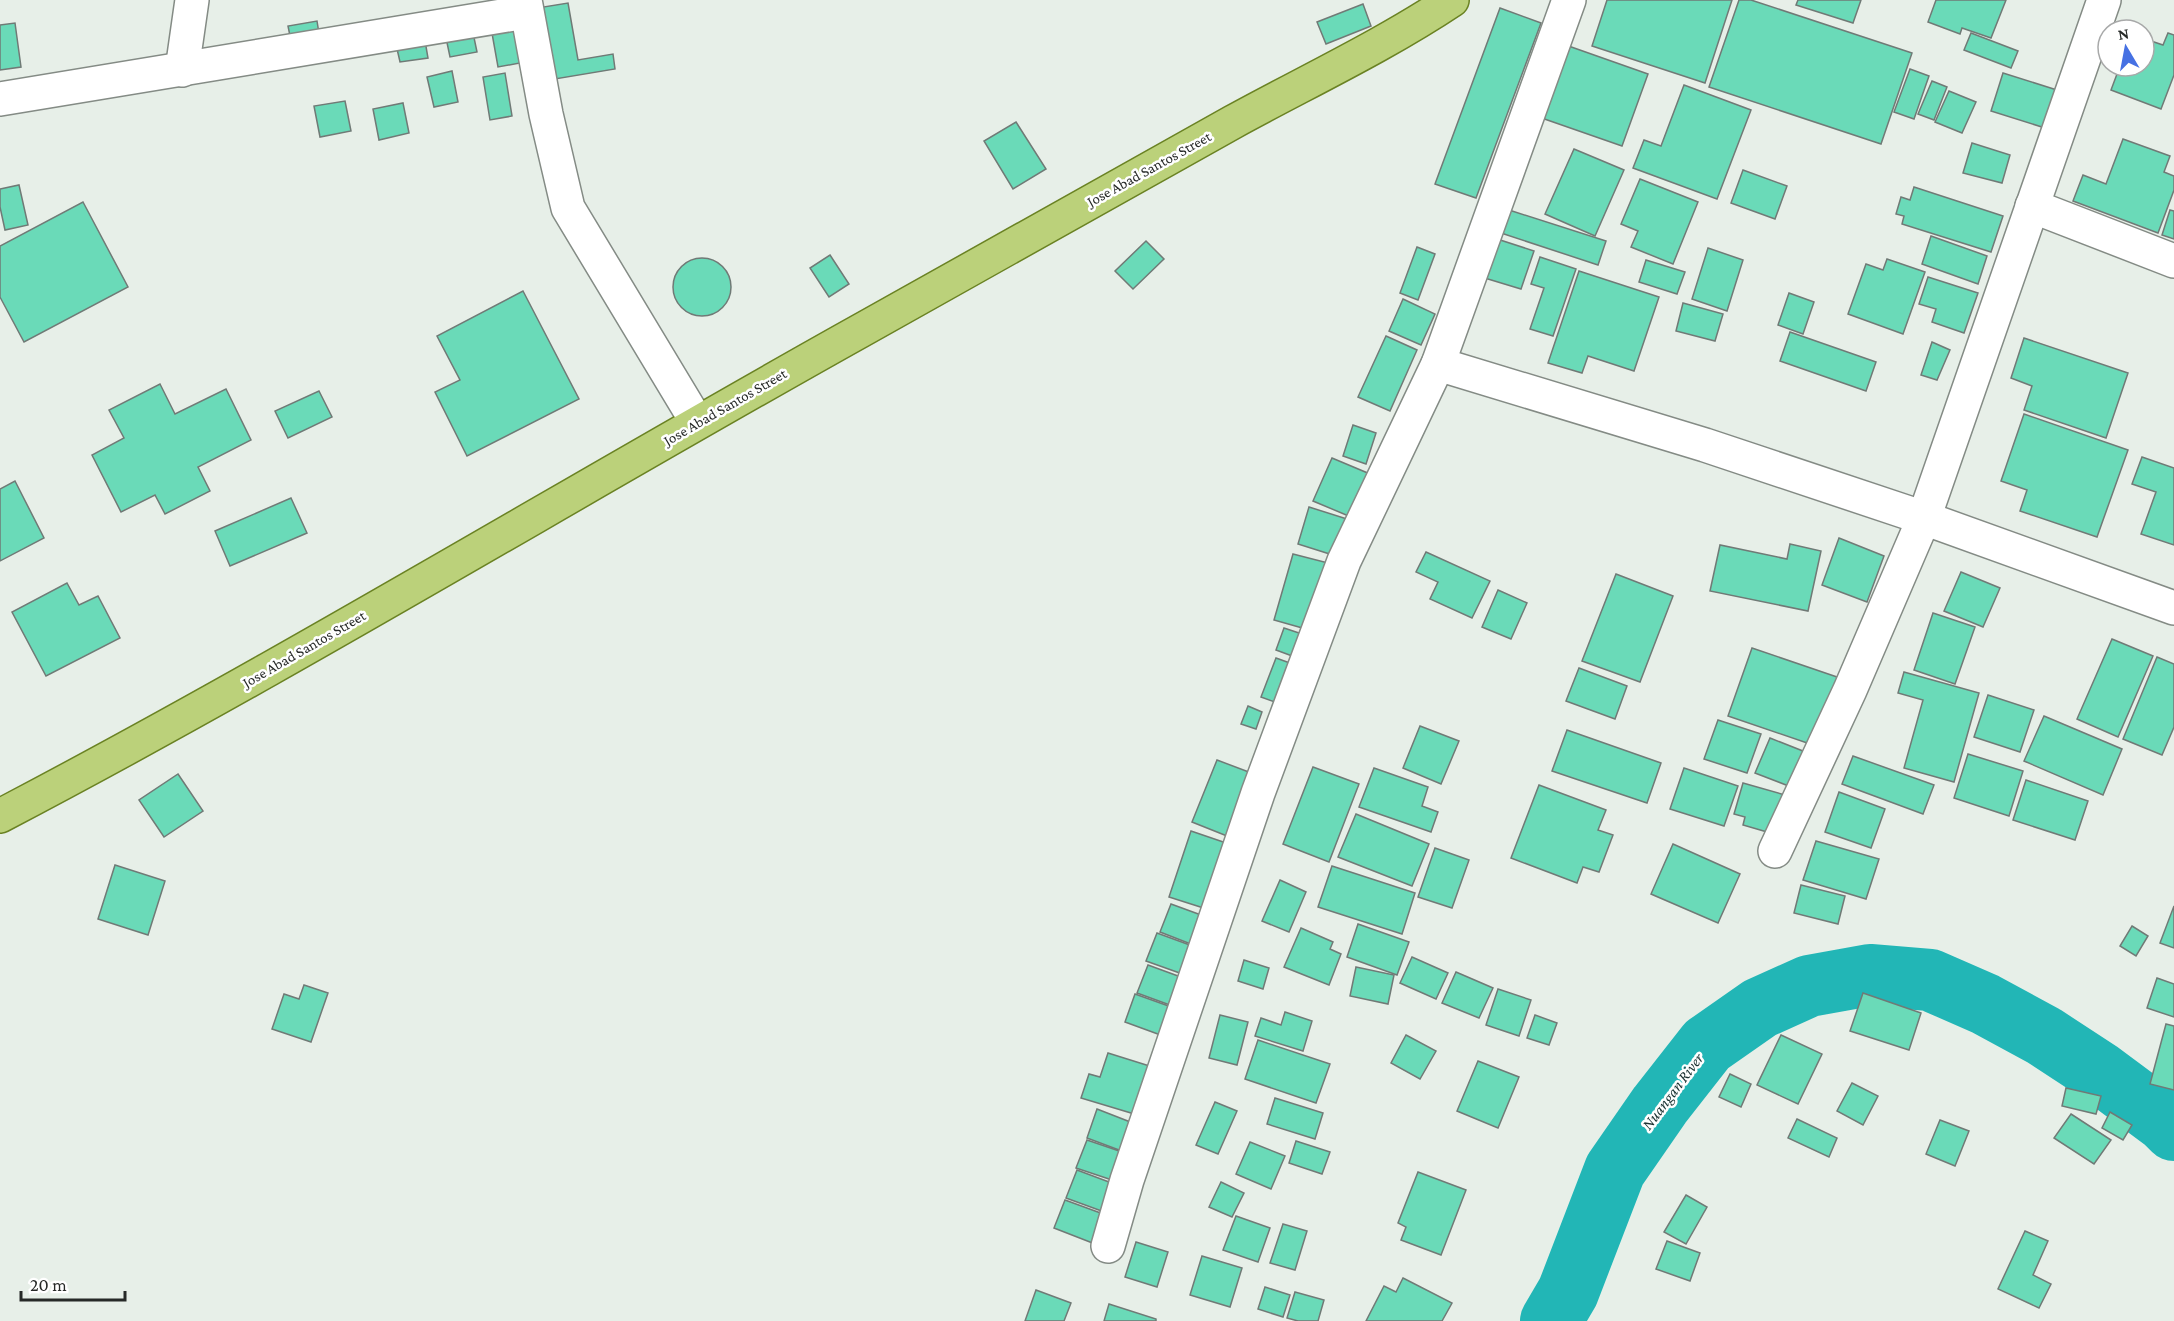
<svg xmlns="http://www.w3.org/2000/svg" width="2174" height="1321" font-family="'Crimson Pro',serif">
<style>
.lines{fill:none;stroke-linecap:round;stroke-linejoin:round}
.river{stroke:#22b6b6;stroke-width:62}
.building{fill:#6adab8;stroke:#707a76;stroke-width:1.5}
.minor-casing{stroke:#848b85;stroke-width:36}
.major-casing{stroke:#6a8223;stroke-width:36}
.minor{stroke:#fff;stroke-width:33}
.major{stroke:#bbd17a;stroke-width:33}
.labels{text-anchor:middle;stroke-width:5;stroke-linejoin:round;paint-order:stroke}
.street-label{font-size:15px;fill:#262927;stroke:#fff}
.water-label{font-size:16px;font-style:italic;fill:#1b3232;stroke:#fff}
</style>
<rect width="100%" height="100%" fill="#e7efe8"/>
<g class="lines">
<polyline class="river" points="1551,1321 1568,1292 1615,1170 1660,1105 1707,1045 1760,1008 1809,986 1870,975 1930,980 1985,1004 2044,1036 2099,1072 2165,1121 2174,1130"/>
</g>
<g class="building">
<polygon points="1607,0 1732,0 1705,83 1592,46"/>
<polygon points="1739,0 1751,0 1912,53 1881,144 1709,87"/>
<polygon points="1798,0 1861,0 1853,23 1796,5"/>
<polygon points="1936,0 2006,0 1991,38 1962,28 1960,34 1928,22"/>
<polygon points="568,3 578,60 613,54 615,69 549,80 537,8"/>
<polygon points="1363,4 1371,26 1326,44 1317,22"/>
<polygon points="1500,8 1541,23 1476,198 1435,184"/>
<polygon points="512,18 520,63 498,67 490,22"/>
<polygon points="317,21 321,46 293,51 288,26"/>
<polygon points="15,23 21,67 0,70 0,25"/>
<polygon points="472,28 477,52 450,57 445,33"/>
<polygon points="1971,33 2018,51 2011,68 1964,50"/>
<polygon points="2168,33 2174,35 2174,75 2161,109 2111,90 2120,66 2144,66 2144,50 2148,40 2163,45"/>
<polygon points="424,35 428,58 400,62 395,40"/>
<polygon points="1560,43 1648,74 1622,146 1533,115"/>
<polygon points="1910,69 1929,76 1914,119 1894,112"/>
<polygon points="452,71 458,102 434,107 427,77"/>
<polygon points="505,73 512,116 490,120 483,77"/>
<polygon points="2003,73 2057,90 2045,128 1991,111"/>
<polygon points="1932,81 1947,87 1934,120 1918,114"/>
<polygon points="1684,85 1751,110 1717,199 1633,168 1644,140 1661,146"/>
<polygon points="1949,91 1976,102 1962,133 1935,122"/>
<polygon points="345,101 351,131 320,137 314,106"/>
<polygon points="403,103 409,133 379,140 373,109"/>
<polygon points="1016,122 1046,169 1013,189 984,141"/>
<polygon points="2123,139 2170,156 2164,172 2174,176 2174,190 2158,233 2073,201 2083,175 2106,184"/>
<polygon points="1972,143 2010,155 2002,183 1963,173"/>
<polygon points="1574,149 1624,170 1595,236 1545,214"/>
<polygon points="1743,170 1787,186 1775,219 1731,203"/>
<polygon points="1640,179 1698,202 1673,264 1631,247 1638,231 1621,224"/>
<polygon points="19,185 28,225 5,230 0,207 0,189"/>
<polygon points="1914,187 2003,216 1991,252 1902,224 1904,216 1896,214 1901,197 1910,200"/>
<polygon points="83,202 128,287 24,342 0,297 0,246"/>
<polygon points="1509,210 1606,241 1598,265 1501,233"/>
<polygon points="2170,210 2174,211 2174,239 2162,235"/>
<polygon points="1931,236 1987,256 1978,284 1922,264"/>
<polygon points="1491,237 1534,251 1521,289 1478,276"/>
<polygon points="1146,241 1164,259 1133,289 1115,271"/>
<polygon points="1417,247 1435,254 1418,300 1400,293"/>
<polygon points="1708,248 1743,260 1727,311 1692,299"/>
<polygon points="830,255 849,284 829,297 810,268"/>
<polygon points="1540,257 1576,269 1553,336 1530,329 1544,288 1531,284"/>
<circle cx="702" cy="287" r="29"/>
<polygon points="1887,259 1925,272 1903,334 1848,314 1866,264 1883,270"/>
<polygon points="1646,260 1685,272 1677,294 1639,282"/>
<polygon points="1579,271 1659,297 1634,371 1588,356 1582,373 1548,363"/>
<polygon points="1928,277 1978,293 1964,333 1932,322 1936,309 1919,304"/>
<polygon points="523,291 579,399 467,456 435,392 460,380 437,336"/>
<polygon points="1789,293 1814,302 1803,334 1778,325"/>
<polygon points="1403,299 1435,314 1421,345 1389,331"/>
<polygon points="1683,303 1723,314 1715,341 1676,331"/>
<polygon points="1790,332 1876,362 1866,391 1780,361"/>
<polygon points="1386,336 1417,350 1390,411 1358,397"/>
<polygon points="2024,338 2128,373 2106,438 2024,410 2032,386 2011,378"/>
<polygon points="1932,342 1950,350 1937,380 1921,375"/>
<polygon points="160,384 175,414 226,389 251,440 198,467 210,491 165,514 155,495 121,512 92,455 124,438 109,410"/>
<polygon points="319,391 332,417 288,438 275,411"/>
<polygon points="2024,414 2128,450 2097,537 2020,511 2027,490 2001,481"/>
<polygon points="1353,425 1376,433 1366,464 1343,456"/>
<polygon points="2142,457 2174,468 2174,545 2141,534 2156,492 2132,484"/>
<polygon points="1332,458 1370,474 1351,517 1313,501"/>
<polygon points="15,481 44,538 0,561 0,489"/>
<polygon points="291,498 307,533 230,566 215,531"/>
<polygon points="1309,507 1347,519 1336,556 1298,544"/>
<polygon points="1839,538 1884,556 1867,602 1822,585"/>
<polygon points="1790,544 1821,551 1808,611 1710,591 1720,545 1787,559"/>
<polygon points="1426,552 1490,581 1472,618 1430,599 1438,582 1416,572"/>
<polygon points="1293,554 1332,564 1313,631 1274,620"/>
<polygon points="1961,572 2000,588 1983,627 1944,611"/>
<polygon points="1616,574 1673,596 1640,682 1582,661"/>
<polygon points="67,583 79,605 98,596 120,638 46,676 12,612"/>
<polygon points="1498,590 1527,603 1511,639 1482,627"/>
<polygon points="1933,613 1975,627 1955,684 1914,670"/>
<polygon points="1284,628 1311,637 1303,660 1276,650"/>
<polygon points="2112,639 2153,656 2118,737 2077,719"/>
<polygon points="1752,648 1840,678 1816,746 1728,716"/>
<polygon points="2157,657 2174,664 2174,727 2162,755 2123,739"/>
<polygon points="1276,658 1301,667 1286,706 1261,697"/>
<polygon points="1579,668 1627,686 1615,719 1566,701"/>
<polygon points="1904,672 1979,693 1954,782 1904,768 1923,700 1898,693"/>
<polygon points="1988,695 2034,710 2020,752 1974,737"/>
<polygon points="1248,706 1262,712 1256,729 1241,724"/>
<polygon points="2044,716 2122,749 2103,795 2024,761"/>
<polygon points="1718,720 1761,734 1747,773 1704,759"/>
<polygon points="1420,726 1459,741 1441,784 1403,768"/>
<polygon points="1567,730 1661,763 1647,803 1552,771"/>
<polygon points="1770,738 1813,755 1799,790 1755,773"/>
<polygon points="1968,754 2023,771 2009,816 1954,798"/>
<polygon points="1853,756 1934,785 1923,814 1842,784"/>
<polygon points="1217,760 1262,777 1237,840 1192,822"/>
<polygon points="1313,767 1359,784 1329,862 1283,844"/>
<polygon points="1374,768 1428,787 1422,806 1438,812 1431,832 1359,807"/>
<polygon points="1684,768 1738,786 1724,826 1670,809"/>
<polygon points="178,774 203,811 164,837 139,800"/>
<polygon points="2026,780 2088,801 2075,840 2013,820"/>
<polygon points="1743,783 1785,795 1774,834 1743,825 1745,817 1734,814"/>
<polygon points="1539,785 1606,810 1598,830 1613,835 1599,872 1583,867 1577,883 1511,858"/>
<polygon points="1839,792 1885,809 1871,848 1825,832"/>
<polygon points="1356,814 1429,844 1412,886 1338,857"/>
<polygon points="1191,831 1235,846 1213,911 1169,897"/>
<polygon points="1816,841 1879,859 1866,899 1803,880"/>
<polygon points="1673,844 1740,874 1718,923 1651,894"/>
<polygon points="1435,848 1469,860 1452,908 1418,897"/>
<polygon points="115,865 165,881 148,935 98,919"/>
<polygon points="1332,866 1415,893 1402,934 1318,907"/>
<polygon points="1280,880 1306,892 1289,932 1262,921"/>
<polygon points="1801,885 1845,896 1838,924 1794,913"/>
<polygon points="1171,904 1212,919 1201,948 1160,932"/>
<polygon points="2174,906 2174,948 2160,943"/>
<polygon points="1358,924 1409,942 1397,975 1347,957"/>
<polygon points="2132,926 2148,936 2136,956 2120,946"/>
<polygon points="1301,928 1333,942 1330,949 1341,954 1329,985 1284,967"/>
<polygon points="1157,933 1198,948 1188,976 1146,961"/>
<polygon points="1412,957 1448,973 1436,999 1400,983"/>
<polygon points="1244,960 1269,968 1263,989 1238,981"/>
<polygon points="1148,965 1189,980 1178,1008 1137,993"/>
<polygon points="1356,967 1394,975 1388,1004 1350,996"/>
<polygon points="1456,972 1493,988 1479,1018 1442,1003"/>
<polygon points="2157,978 2174,984 2174,1017 2147,1008"/>
<polygon points="304,985 328,993 311,1042 272,1029 284,994 299,999"/>
<polygon points="1498,989 1531,1000 1519,1036 1486,1025"/>
<polygon points="1863,993 1921,1013 1909,1050 1850,1031"/>
<polygon points="1135,994 1177,1009 1166,1037 1125,1022"/>
<polygon points="1285,1012 1312,1021 1303,1051 1255,1036 1261,1018 1281,1025"/>
<polygon points="1220,1015 1248,1022 1237,1065 1209,1058"/>
<polygon points="1535,1015 1557,1023 1549,1045 1527,1038"/>
<polygon points="2166,1024 2174,1026 2174,1090 2150,1084"/>
<polygon points="1406,1035 1436,1051 1420,1079 1391,1063"/>
<polygon points="1781,1035 1822,1054 1798,1104 1757,1085"/>
<polygon points="1258,1040 1330,1064 1316,1103 1245,1079"/>
<polygon points="1108,1053 1156,1068 1141,1116 1081,1098 1089,1074 1100,1077"/>
<polygon points="1478,1061 1519,1077 1498,1128 1457,1111"/>
<polygon points="1730,1074 1751,1084 1741,1107 1719,1097"/>
<polygon points="1852,1083 1878,1096 1863,1125 1837,1111"/>
<polygon points="2066,1088 2101,1096 2096,1114 2062,1106"/>
<polygon points="1275,1098 1323,1113 1315,1139 1267,1124"/>
<polygon points="1215,1102 1237,1111 1218,1154 1196,1145"/>
<polygon points="1097,1109 1138,1125 1127,1153 1087,1138"/>
<polygon points="2110,1112 2132,1125 2123,1140 2102,1128"/>
<polygon points="2071,1114 2111,1140 2094,1164 2054,1138"/>
<polygon points="1797,1119 1837,1138 1829,1157 1788,1138"/>
<polygon points="1940,1120 1969,1131 1955,1166 1926,1154"/>
<polygon points="1087,1140 1128,1154 1118,1182 1076,1168"/>
<polygon points="1296,1141 1330,1152 1322,1174 1289,1163"/>
<polygon points="1250,1142 1285,1156 1271,1189 1236,1174"/>
<polygon points="1077,1170 1117,1185 1107,1213 1066,1198"/>
<polygon points="1418,1172 1466,1190 1441,1255 1401,1240 1406,1227 1398,1223"/>
<polygon points="1221,1182 1244,1193 1232,1217 1209,1207"/>
<polygon points="1686,1195 1707,1207 1686,1244 1664,1232"/>
<polygon points="1065,1200 1106,1215 1095,1244 1054,1228"/>
<polygon points="1236,1216 1270,1228 1258,1262 1223,1250"/>
<polygon points="1283,1224 1307,1231 1295,1270 1270,1263"/>
<polygon points="2025,1231 2048,1241 2033,1275 2051,1284 2039,1308 1998,1289"/>
<polygon points="1667,1241 1700,1253 1690,1281 1656,1269"/>
<polygon points="1136,1242 1168,1252 1157,1287 1125,1277"/>
<polygon points="1202,1256 1242,1268 1230,1307 1190,1295"/>
<polygon points="1403,1278 1452,1303 1442,1321 1366,1321 1384,1286 1396,1292"/>
<polygon points="1265,1287 1290,1295 1283,1317 1258,1309"/>
<polygon points="1036,1290 1071,1303 1064,1321 1025,1321"/>
<polygon points="1295,1292 1324,1300 1318,1321 1298,1321 1287,1318"/>
<polygon points="1109,1304 1156,1319 1156,1321 1104,1321"/>
</g>
<g class="lines">
<defs>
<g id="minor">
<polyline points="525,0 546,114 568,208 697,422"/>
<polyline points="182,70 192,0"/>
<polyline points="0,99 526,12"/>
<polyline points="2032,206 2174,261"/>
<polyline points="1438,364 1705,445 1924,518 2174,608"/>
<polyline points="1775,851 1850,690 1924,518 2104,0"/>
<polyline points="1108,1246 1127,1180 1258,793 1344,561 1438,364 1569,0"/>
</g>
<path id="major" d="M0,816c292,-153 573,-325 860,-485 124,-70 248,-140 373,-209 73,-40 150,-76 219,-122"/>
</defs>
<use href="#minor" class="minor-casing"/>
<use href="#major" class="major-casing"/>
<use href="#minor" class="minor"/>
<use href="#major" class="major"/>
</g>
<g class="labels">
<g class="street-label">
<text transform="translate(1149 169) rotate(-29)" y="5">Jose Abad Santos Street</text>
<text transform="translate(725 407) rotate(-30)" y="5">Jose Abad Santos Street</text>
<text transform="translate(304 649) rotate(-30)" y="5">Jose Abad Santos Street</text>
</g>
<g class="water-label">
<text transform="translate(1672 1091) rotate(-53)" y="6">Nuangan River</text>
</g>
</g>
<g transform="translate(2126 48) rotate(350)"><circle r="28" fill="#ffffff" stroke="#a8a9a9" stroke-width="1.5"/>
<path d="M0-4.5L10 22L0 15L-10 22Z" fill="#4671e3"/>
<text y="-9" font-size="16" font-weight="bold" text-anchor="middle" fill="#262927">N</text>
</g>
<path d="M21 1291v9h104v-9" fill="none" stroke="#262927" stroke-width="3"/>
<text x="30" y="1291" font-size="18" fill="#262927" stroke="#ffffff" stroke-width="4.5" paint-order="stroke">20 m</text>
</svg>
